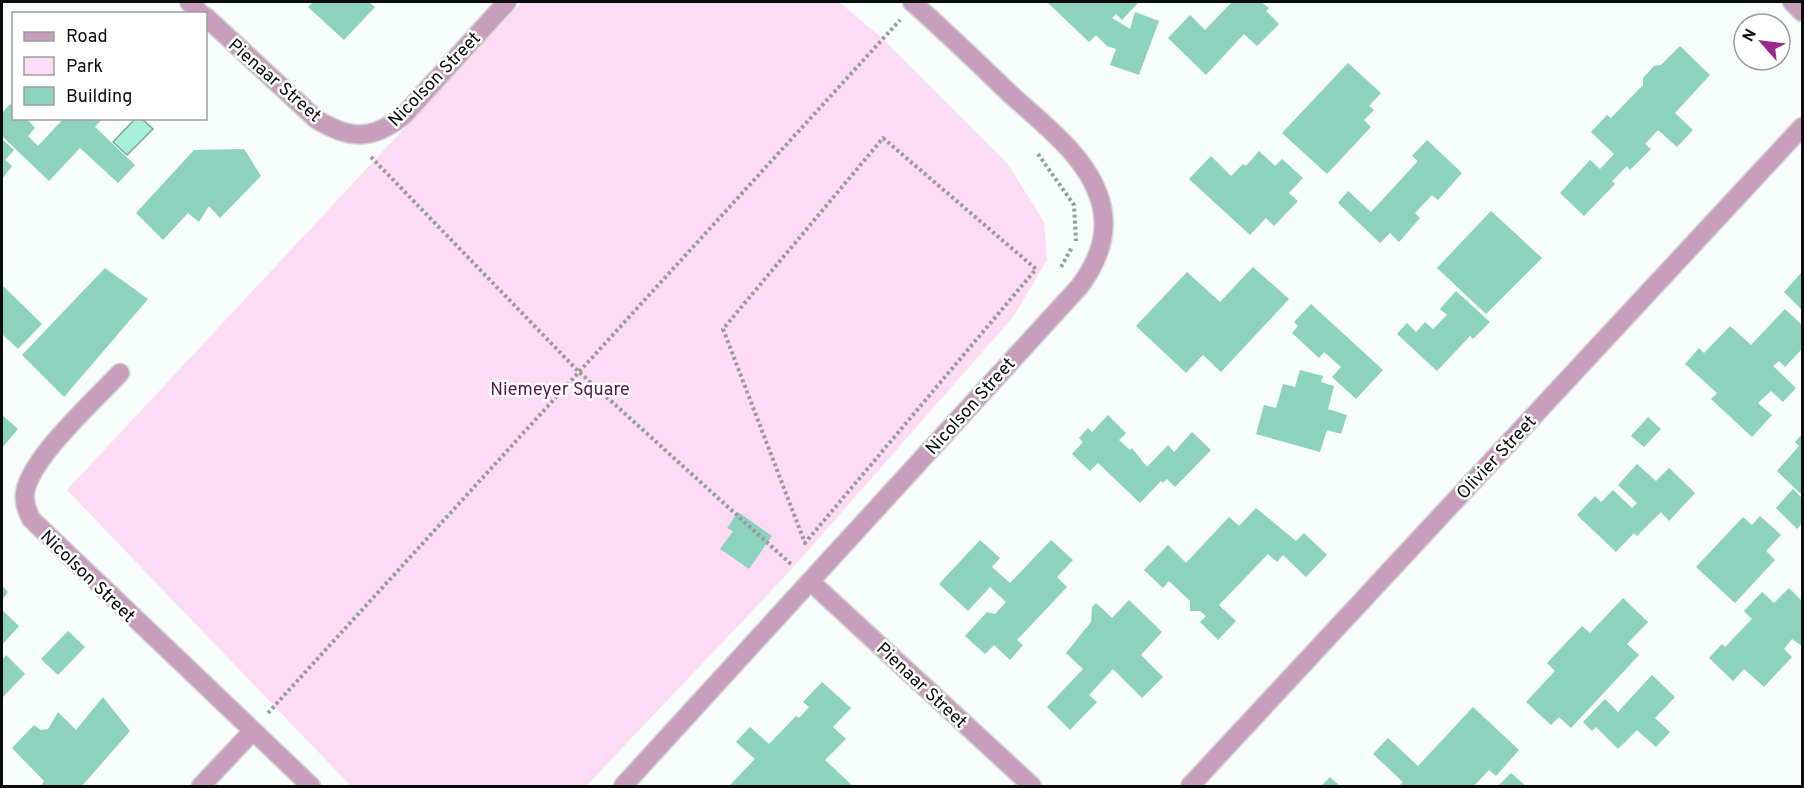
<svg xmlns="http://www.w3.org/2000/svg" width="1804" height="788" font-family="Overpass,sans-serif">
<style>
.green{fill:#fedbf5}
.water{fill:#a8efd9;stroke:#79ab9c;stroke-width:1.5}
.building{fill:#8cd2bc}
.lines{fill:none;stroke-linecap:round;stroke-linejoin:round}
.street-casing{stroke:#d1d7d5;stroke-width:21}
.path{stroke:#979b9a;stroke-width:4;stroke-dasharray:3 3;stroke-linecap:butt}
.street{stroke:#c79fbd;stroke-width:18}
.labels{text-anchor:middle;stroke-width:5;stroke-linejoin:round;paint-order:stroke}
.street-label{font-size:18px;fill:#0b0d0d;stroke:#fff}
.park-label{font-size:18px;fill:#541a4a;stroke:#fff}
</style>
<rect width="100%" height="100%" fill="#f7fdfb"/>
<polygon class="green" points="522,2 839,2 882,38 1007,163 1044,222 1047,260 1014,316 790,571 586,786 351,786 67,490"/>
<polygon class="water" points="135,119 142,119 153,129 127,155 113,142"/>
<g class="building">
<polygon points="313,2 369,2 375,7 344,40 308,7"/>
<polygon points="1047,2 1136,2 1138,3 1122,20 1116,14 1112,18 1130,29 1135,12 1159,21 1139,75 1110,65 1116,49 1107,46 1096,35 1089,42"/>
<polygon points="1232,2 1261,2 1269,8 1266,11 1279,24 1257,46 1244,34 1206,75 1168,38 1190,15 1205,30"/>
<polygon points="1680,46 1710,75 1675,113 1693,130 1677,147 1658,130 1645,144 1651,149 1630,170 1627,166 1612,181 1615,184 1584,216 1560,193 1590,160 1600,169 1614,154 1591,132 1607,115 1611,118 1643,85 1643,78 1654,66 1661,65"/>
<polygon points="1348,63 1381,93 1369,106 1374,110 1364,120 1371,127 1327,174 1282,133"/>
<polygon points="10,104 14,107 14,118 26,118 35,128 28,136 38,146 64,118 103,118 95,127 135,165 118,183 80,148 49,181 2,136 2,113"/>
<polygon points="2,139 14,150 5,160 12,166 2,179"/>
<polygon points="1427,140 1462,173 1438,200 1432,195 1415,213 1420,218 1399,242 1390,233 1380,243 1338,203 1348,191 1371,212 1418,161 1412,156"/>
<polygon points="244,149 261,176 220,218 209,206 199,222 188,213 163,240 136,213 194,150"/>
<polygon points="1259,151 1275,166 1282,159 1303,178 1289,193 1298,201 1274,226 1266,218 1250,235 1189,179 1211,156 1231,176 1243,164 1246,166"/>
<polygon points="1491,211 1542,258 1486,314 1437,268"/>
<polygon points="1253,267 1289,299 1221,372 1203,355 1186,373 1136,326 1187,272 1220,302"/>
<polygon points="105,268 148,299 64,397 22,355"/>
<polygon points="1802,272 1802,310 1784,292"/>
<polygon points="2,285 42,324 18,349 2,334"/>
<polygon points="1456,291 1490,322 1473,339 1470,336 1437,371 1397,334 1407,323 1416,332 1425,322 1433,329 1447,315 1440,309"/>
<polygon points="1311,304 1383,370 1356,399 1332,377 1341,367 1324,352 1319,358 1292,333 1298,326 1294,322"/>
<polygon points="1785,309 1802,325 1802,349 1785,367 1779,361 1773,366 1796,388 1783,402 1771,391 1758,403 1772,415 1752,437 1711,399 1717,393 1685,364 1699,348 1704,353 1730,326 1751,345"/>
<polygon points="1300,370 1323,376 1321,382 1334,386 1328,409 1347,415 1341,434 1327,430 1320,452 1256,434 1264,405 1276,408 1283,384 1295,387"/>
<polygon points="2,415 18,429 2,448"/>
<polygon points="1108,415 1126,433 1119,440 1130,450 1132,448 1147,467 1168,445 1174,452 1192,432 1211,450 1175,487 1167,479 1163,483 1161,481 1140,503 1098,463 1090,471 1072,454 1083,442 1079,438 1088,428 1092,432"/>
<polygon points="1648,417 1661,429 1644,447 1631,436"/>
<polygon points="1802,434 1802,495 1777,471 1799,446 1795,442"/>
<polygon points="1637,464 1656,481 1669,468 1695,493 1669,521 1661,512 1637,536 1634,533 1616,552 1577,515 1595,496 1601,502 1613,490 1632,508 1637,503 1618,485"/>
<polygon points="1793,489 1802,498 1802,523 1797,529 1776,508"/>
<polygon points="1256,508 1296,541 1304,533 1327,555 1306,577 1283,555 1277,562 1268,554 1219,605 1236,621 1218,640 1200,622 1206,616 1200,611 1190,611 1190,601 1169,581 1163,588 1144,570 1168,545 1186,563 1229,517 1239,526"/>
<polygon points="738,512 772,536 749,569 720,549 733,531 727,528"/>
<polygon points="1760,516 1781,535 1766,551 1775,560 1735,603 1696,567 1743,517 1752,525"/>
<polygon points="980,540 1000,558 992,567 1010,583 1051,540 1073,560 1057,577 1067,587 1017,640 1023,645 1010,660 994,645 985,654 965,636 987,612 995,614 1006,602 990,587 968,611 939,584"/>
<polygon points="2,586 8,592 2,600"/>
<polygon points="1789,588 1802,601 1802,646 1792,639 1784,649 1792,657 1764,687 1744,669 1733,681 1709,658 1722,644 1725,647 1752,619 1744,611 1762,592 1774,603"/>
<polygon points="1623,598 1648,622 1627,644 1639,655 1571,728 1559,717 1551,725 1526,702 1555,671 1547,663 1582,626 1590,633"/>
<polygon points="1129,600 1162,632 1141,655 1163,677 1142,698 1113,669 1089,695 1097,702 1070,730 1047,707 1083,669 1066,653 1091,622 1092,607 1096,603 1112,618"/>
<polygon points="2,610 19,626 2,645"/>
<polygon points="68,631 85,647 58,675 41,659"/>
<polygon points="6,655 25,674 2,698 2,660"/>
<polygon points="1652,675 1675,697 1655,718 1670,732 1656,747 1637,730 1618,749 1596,727 1592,731 1583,722 1605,699 1618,712"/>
<polygon points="822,682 851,708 833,727 846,739 825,760 853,786 729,786 755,759 736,742 750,727 769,744 796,716 799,718 809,707 803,702"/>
<polygon points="103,697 130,731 82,786 41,786 44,781 12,748 34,725 41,730 48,729 58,712 76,730"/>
<polygon points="1473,707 1519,750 1496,776 1489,770 1474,786 1399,786 1403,782 1373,754 1388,738 1418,766"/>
<polygon points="1511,773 1526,786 1498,786"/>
<polygon points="1330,777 1340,786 1321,786"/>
</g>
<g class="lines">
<defs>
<g id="street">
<polyline points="189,2 201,14"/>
<polyline points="1792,2 1802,12"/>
<path d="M206,17l110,102c34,21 57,22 89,-5l102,-112"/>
<path d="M120,373c-25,27 -90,85 -95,120 -1,10 2,17 6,26l280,267"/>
<polyline points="812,583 1032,786"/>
<polyline points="201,786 252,732"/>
<path d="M623,786l457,-500c19,-26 30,-54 20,-86 -13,-45 -61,-79 -94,-110 -31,-30 -62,-60 -94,-88"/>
<polyline points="1190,786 1802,127"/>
</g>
</defs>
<use href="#street" class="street-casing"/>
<g class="path">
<polygon points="883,138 1036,269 805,543 723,329"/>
<polyline points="1038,154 1074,205 1076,241"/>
<polyline points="371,157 579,372 792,565"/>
<polyline points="1061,267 1072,247"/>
<polyline points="268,713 900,20"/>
</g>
<use href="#street" class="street"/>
</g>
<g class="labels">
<g class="street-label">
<text transform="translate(434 79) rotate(-46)" y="6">Nicolson Street</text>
<text transform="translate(275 80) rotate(41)" y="6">Pienaar Street</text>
<text transform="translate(970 406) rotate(-48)" y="6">Nicolson Street</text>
<text transform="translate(1496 457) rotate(-47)" y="6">Olivier Street</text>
<text transform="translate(88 576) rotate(44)" y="6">Nicolson Street</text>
<text transform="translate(922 685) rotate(43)" y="6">Pienaar Street</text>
</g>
<g class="park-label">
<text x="560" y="395">Niemeyer Square</text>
</g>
</g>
<rect width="1804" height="788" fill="none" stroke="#0b0d0d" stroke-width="6"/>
<rect x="12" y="12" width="195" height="108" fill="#ffffff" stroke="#9d9e9e" stroke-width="1.5"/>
<rect x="24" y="32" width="30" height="9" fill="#c79fbd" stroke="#9d9e9e" stroke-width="1.5"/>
<text x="66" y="42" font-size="18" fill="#0b0d0d">Road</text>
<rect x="24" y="57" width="30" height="18" fill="#fedbf5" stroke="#9d9e9e" stroke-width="1.5"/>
<text x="66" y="72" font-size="18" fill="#0b0d0d">Park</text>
<rect x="24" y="87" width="30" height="18" fill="#8cd2bc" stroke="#9d9e9e" stroke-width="1.5"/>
<text x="66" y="102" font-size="18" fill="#0b0d0d">Building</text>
<g transform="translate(1762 42) rotate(298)"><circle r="28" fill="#ffffff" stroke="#9d9e9e" stroke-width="1.5"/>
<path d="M0-4.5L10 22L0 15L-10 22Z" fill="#9a2a88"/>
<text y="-9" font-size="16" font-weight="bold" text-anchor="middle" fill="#0b0d0d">N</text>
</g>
</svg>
